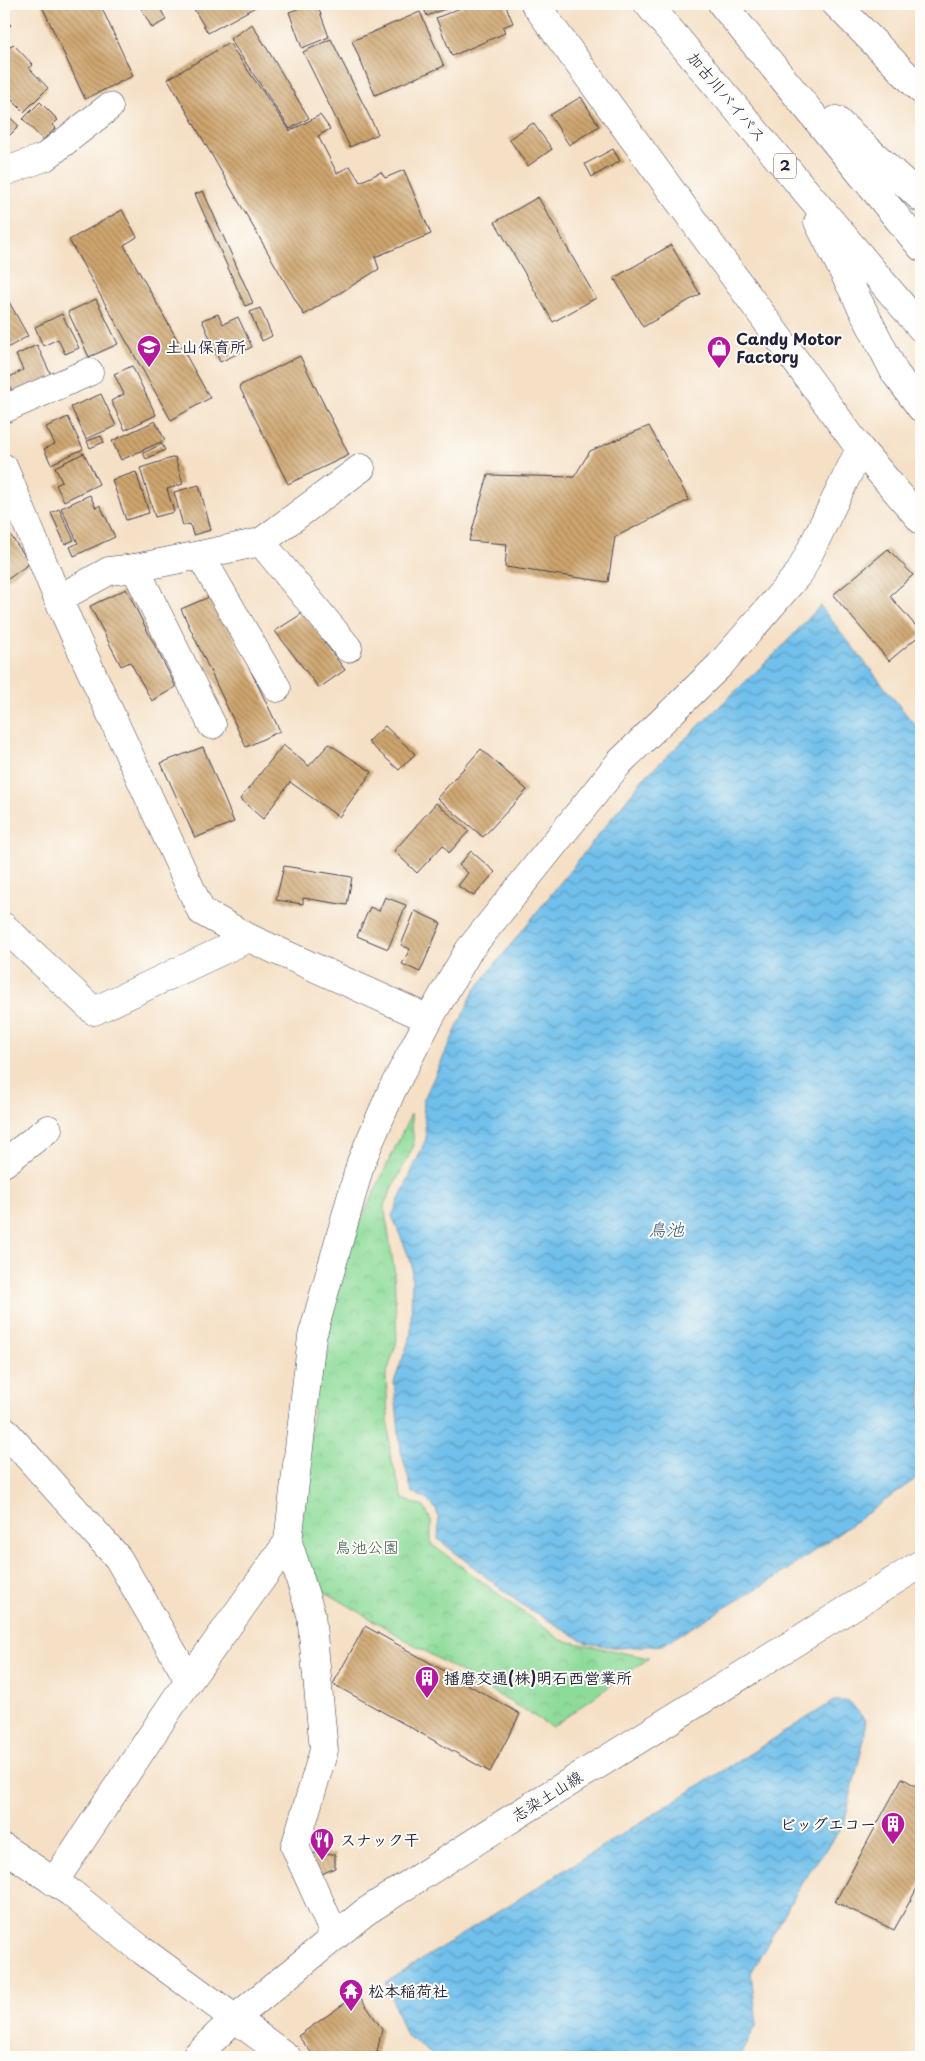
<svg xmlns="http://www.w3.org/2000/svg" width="925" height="2061" font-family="'Playpen Sans','Klee One',sans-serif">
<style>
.park{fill:url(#park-crowns);stroke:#587e6a}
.water{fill:url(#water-waves);stroke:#4a7193}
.building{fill:url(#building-back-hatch)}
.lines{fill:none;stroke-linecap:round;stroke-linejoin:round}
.street-casing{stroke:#423e50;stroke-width:29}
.secondary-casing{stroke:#423e50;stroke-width:29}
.highway-casing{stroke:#423e50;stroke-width:29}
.street{stroke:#fff;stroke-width:28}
.secondary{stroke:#fff;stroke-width:28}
.highway{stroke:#fff;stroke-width:28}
.labels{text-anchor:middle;stroke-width:4;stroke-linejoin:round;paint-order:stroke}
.shield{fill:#fdfcf7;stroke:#646373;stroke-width:1}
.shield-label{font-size:15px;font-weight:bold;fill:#22223b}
.street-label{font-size:16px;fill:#22223b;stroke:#fdfcf7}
.poi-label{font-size:16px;font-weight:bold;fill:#22223b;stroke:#fdfcf7;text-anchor:start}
.park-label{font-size:16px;fill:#425a57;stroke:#fdfcf7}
.water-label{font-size:18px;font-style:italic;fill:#3e5979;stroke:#fdfcf7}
</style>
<defs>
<pattern id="park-crowns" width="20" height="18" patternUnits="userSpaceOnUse" patternTransform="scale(1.25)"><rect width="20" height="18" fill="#8ddb99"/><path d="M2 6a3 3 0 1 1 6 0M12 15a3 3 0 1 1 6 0" fill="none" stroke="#79bc85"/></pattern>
<pattern id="water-waves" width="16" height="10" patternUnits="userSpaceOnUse" patternTransform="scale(1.25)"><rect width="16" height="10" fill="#71c0eb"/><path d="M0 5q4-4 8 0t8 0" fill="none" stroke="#5c9cc0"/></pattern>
<pattern id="building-back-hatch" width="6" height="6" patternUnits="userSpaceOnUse" patternTransform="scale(1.25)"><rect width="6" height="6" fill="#cea56e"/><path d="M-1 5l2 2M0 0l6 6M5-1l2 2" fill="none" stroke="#a7865c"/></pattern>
</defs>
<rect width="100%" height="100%" fill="#fdfcf7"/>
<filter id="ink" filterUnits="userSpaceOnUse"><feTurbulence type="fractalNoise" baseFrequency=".02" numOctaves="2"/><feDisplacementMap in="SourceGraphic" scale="10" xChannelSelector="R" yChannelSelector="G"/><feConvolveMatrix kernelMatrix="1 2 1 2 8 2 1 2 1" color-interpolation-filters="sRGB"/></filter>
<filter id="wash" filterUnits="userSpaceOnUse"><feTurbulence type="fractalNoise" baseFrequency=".0096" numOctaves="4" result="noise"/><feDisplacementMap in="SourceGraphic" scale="20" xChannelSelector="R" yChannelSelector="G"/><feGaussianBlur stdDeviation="1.12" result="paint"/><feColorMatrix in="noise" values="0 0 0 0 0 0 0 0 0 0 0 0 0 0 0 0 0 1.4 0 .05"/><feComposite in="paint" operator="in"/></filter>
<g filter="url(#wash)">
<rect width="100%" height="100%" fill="#f5e0c6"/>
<polygon class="park" points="411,1114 414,1145 384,1205 394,1269 397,1341 386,1376 390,1454 403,1499 424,1507 431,1520 431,1544 561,1640 649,1658 552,1727 319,1588 297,1541 321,1340 350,1243"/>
<g class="water">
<path d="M820,606l93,117 8,-3v755l-141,100 -118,70 -43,3 -32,-5 -65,-38 -84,-66c2,-29 0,-35 -26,-47l-11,-41 -7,-69 17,-47 1,-71 -20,-48 34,-77 -3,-38 51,-110 169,-212 136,-129z"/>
<polygon points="834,1701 849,1701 865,1720 865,1735 844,1824 804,1879 751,1973 757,2024 739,2057 435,2057 405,2034 386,1982"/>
</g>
<g id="blocks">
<g class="building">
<polygon points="41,4 100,4 133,76 85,99"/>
<polygon points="150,4 158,4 166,20 152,28 141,8"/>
<polygon points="191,4 261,4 208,33"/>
<polygon points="311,4 317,4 329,37 302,48 289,12"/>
<polygon points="422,4 457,4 427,16"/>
<polygon points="461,4 505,4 513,23 503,27 505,33 452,56 436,18 463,7"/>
<polygon points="420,12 444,66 375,95 352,41"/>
<polygon points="4,18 11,25 4,32"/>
<polygon points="252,24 309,118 290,129 230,39"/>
<polygon points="331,39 378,134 350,147 303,52"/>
<polygon points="229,43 290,131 320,115 330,129 318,136 337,173 350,166 360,182 381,172 385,178 404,170 431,234 375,257 379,269 304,315 168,79"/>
<polygon points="13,44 33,65 29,68 48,88 24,112 4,92 4,53"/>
<polygon points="581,97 599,126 569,145 550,115"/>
<polygon points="40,102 58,120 52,125 56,128 43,140 23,119"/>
<polygon points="4,112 19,126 4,141"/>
<polygon points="533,123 552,149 528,166 509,139"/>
<polygon points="613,149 620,161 592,177 585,164"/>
<polygon points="203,191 253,303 245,306 195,194"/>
<polygon points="538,197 596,298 553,322 495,222"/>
<polygon points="122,210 137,237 124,245 210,398 171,420 69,240"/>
<polygon points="671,245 700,294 643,327 614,278"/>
<polygon points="4,293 28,336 4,350"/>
<polygon points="96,299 118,344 89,357 68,312"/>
<polygon points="260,308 272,336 262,341 250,312"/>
<polygon points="62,314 79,348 65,354 58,339 43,346 35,327"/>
<polygon points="218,314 223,324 238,317 252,347 220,362 202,320"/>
<polygon points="37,345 52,377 14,395 6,379 23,370 16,355"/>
<polygon points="300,356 349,455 288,484 239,386"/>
<polygon points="132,366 156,415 125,430 111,401 124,394 114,374"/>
<polygon points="101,394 116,426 86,439 71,407"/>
<polygon points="68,417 83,449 51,464 44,449 55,444 46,427"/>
<polygon points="155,421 165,440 121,460 112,441"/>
<polygon points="649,426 689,500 615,537 608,582 505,567 507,544 469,541 488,475 574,477 590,451"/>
<polygon points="101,436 104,442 90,448 87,441"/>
<polygon points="162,444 165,450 146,459 143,453"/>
<polygon points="84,453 99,484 64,501 56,485 62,482 55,467"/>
<polygon points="175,457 183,484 167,489 174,512 155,517 140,468"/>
<polygon points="136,472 149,513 126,520 112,480"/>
<polygon points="199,485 211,530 193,535 190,524 183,526 174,492"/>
<polygon points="90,495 96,508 100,505 115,537 74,556 70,547 78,543 61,508"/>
<polygon points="59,509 74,540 65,544 51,513"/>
<polygon points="4,526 30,563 4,582"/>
<polygon points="888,549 913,575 890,596 921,632 921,634 889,661 833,595"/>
<polygon points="126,589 176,687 152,701 130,662 121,666 90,606"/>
<polygon points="214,595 280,731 246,747 181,609"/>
<polygon points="303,613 345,670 319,688 275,631"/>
<polygon points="385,726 415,754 399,770 368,742"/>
<polygon points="329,744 372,772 339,817 290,782 263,819 240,799 283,745 309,766"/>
<polygon points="203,747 234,822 195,838 161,763"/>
<polygon points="481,749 527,790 483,837 437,798"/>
<polygon points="436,803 469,831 449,853 443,845 417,873 394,851"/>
<polygon points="471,851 495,872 474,896 458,886 468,873 459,865"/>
<polygon points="284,866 352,877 347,905 303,898 303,904 276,900"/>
<polygon points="385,897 406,905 388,949 357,936 370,907 379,911"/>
<polygon points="415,911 441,923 420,972 402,964 410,949 401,945"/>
<polygon points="365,1626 520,1714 490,1772 333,1684"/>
<polygon points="902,1778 921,1789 921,1881 894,1930 835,1902"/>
<polygon points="311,1853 335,1854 335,1868 313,1878"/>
<polygon points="358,1994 382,2029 376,2057 315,2057 298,2036"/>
</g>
</g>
</g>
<g filter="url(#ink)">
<use href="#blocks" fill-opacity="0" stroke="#423e50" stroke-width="1"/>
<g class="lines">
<defs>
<g id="street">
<polyline points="535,4 860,449 921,520"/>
<polyline points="836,4 921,90"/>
<polyline points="4,172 45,157 109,107"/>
<polyline points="4,409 89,372"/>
<polyline points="4,468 58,599 201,911 249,938"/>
<polyline points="261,542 361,468"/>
<polyline points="200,555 261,542 348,648"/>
<polyline points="135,568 212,725"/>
<polyline points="58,599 109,571 135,568 200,555 277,688"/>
<polyline points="4,927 94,1011 249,938 429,1019"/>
<polyline points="4,1163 48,1129"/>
<polyline points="4,1430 118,1558 189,1680"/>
<polyline points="4,1848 71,1893 143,1951 287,2057"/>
<polyline points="54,1882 175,1700 288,1542"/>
<polyline points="335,1936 295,1847 324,1750 311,1614 288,1542 312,1337 361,1162 392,1090 429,1019 469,950 619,763 720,665 800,572 860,449"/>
</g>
<polyline id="secondary" points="195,2057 233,2020 365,1912 517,1815 921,1564"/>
<g id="highway">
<polyline points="648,4 921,328"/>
<polyline points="722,4 921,247"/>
<polyline points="836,120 921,198"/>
<polyline points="818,222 895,373 921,408"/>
</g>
</defs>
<use href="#street" class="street-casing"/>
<use href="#secondary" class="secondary-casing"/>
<use href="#highway" class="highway-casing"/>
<use href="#street" class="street"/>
<use href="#secondary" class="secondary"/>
<use href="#highway" class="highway"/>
</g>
</g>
<defs>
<symbol id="school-pin" viewBox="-11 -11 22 30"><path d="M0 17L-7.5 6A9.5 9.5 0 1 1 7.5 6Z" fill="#b5179e" stroke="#fdfcf7"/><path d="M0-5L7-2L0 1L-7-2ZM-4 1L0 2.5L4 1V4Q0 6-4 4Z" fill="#fff"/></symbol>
<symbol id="shop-pin" viewBox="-11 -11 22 30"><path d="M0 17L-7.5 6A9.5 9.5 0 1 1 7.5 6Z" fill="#b5179e" stroke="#fdfcf7"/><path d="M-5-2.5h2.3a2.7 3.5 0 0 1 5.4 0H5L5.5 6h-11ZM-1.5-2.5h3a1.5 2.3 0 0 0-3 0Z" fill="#fff"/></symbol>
<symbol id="building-pin" viewBox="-11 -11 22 30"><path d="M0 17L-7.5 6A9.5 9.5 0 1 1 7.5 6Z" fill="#b5179e" stroke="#fdfcf7"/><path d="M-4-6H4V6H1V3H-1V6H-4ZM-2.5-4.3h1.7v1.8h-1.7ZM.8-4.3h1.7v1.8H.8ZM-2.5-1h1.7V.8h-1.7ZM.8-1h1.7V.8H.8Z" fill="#fff"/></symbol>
<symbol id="restaurant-pin" viewBox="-11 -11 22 30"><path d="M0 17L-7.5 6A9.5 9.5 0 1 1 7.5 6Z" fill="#b5179e" stroke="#fdfcf7"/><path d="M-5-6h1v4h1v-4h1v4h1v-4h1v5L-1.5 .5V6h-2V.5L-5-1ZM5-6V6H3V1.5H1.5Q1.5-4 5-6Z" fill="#fff"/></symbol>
<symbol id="temple-pin" viewBox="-11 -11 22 30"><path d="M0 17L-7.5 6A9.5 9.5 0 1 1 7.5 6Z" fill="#b5179e" stroke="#fdfcf7"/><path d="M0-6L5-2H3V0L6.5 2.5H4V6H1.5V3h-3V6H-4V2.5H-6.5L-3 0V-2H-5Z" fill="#fff"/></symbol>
</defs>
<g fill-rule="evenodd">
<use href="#school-pin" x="135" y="333" width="28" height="38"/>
<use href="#shop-pin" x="705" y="334" width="28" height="38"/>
<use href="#building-pin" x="413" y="1664" width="28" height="38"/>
<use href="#building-pin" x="879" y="1810" width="28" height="38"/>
<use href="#restaurant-pin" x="308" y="1826" width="28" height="38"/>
<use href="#temple-pin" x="337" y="1977" width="28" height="38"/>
</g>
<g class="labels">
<rect class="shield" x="774" y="153.5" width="22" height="25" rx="4"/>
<g class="shield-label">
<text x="785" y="171">2</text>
</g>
<g class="street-label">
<text transform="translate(727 97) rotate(50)" y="6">加古川バイパス</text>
<text transform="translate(547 1796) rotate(-32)" y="6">志染土山線</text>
</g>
<g class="poi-label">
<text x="736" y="345">Candy Motor<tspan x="736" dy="18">Factory</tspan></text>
<text x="166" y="353">土山保育所</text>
<text x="444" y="1684">播磨交通(株)明石西営業所</text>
<text x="876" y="1830" text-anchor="end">ビッグエコー</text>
<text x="340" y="1846">スナック干</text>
<text x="368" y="1997">松本稲荷社</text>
</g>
<g class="park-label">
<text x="367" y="1553">鳥池公園</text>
</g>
<g class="water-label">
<text x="666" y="1236">鳥池</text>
</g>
</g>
<rect width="925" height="2061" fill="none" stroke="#fdfcf7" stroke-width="20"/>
</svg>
